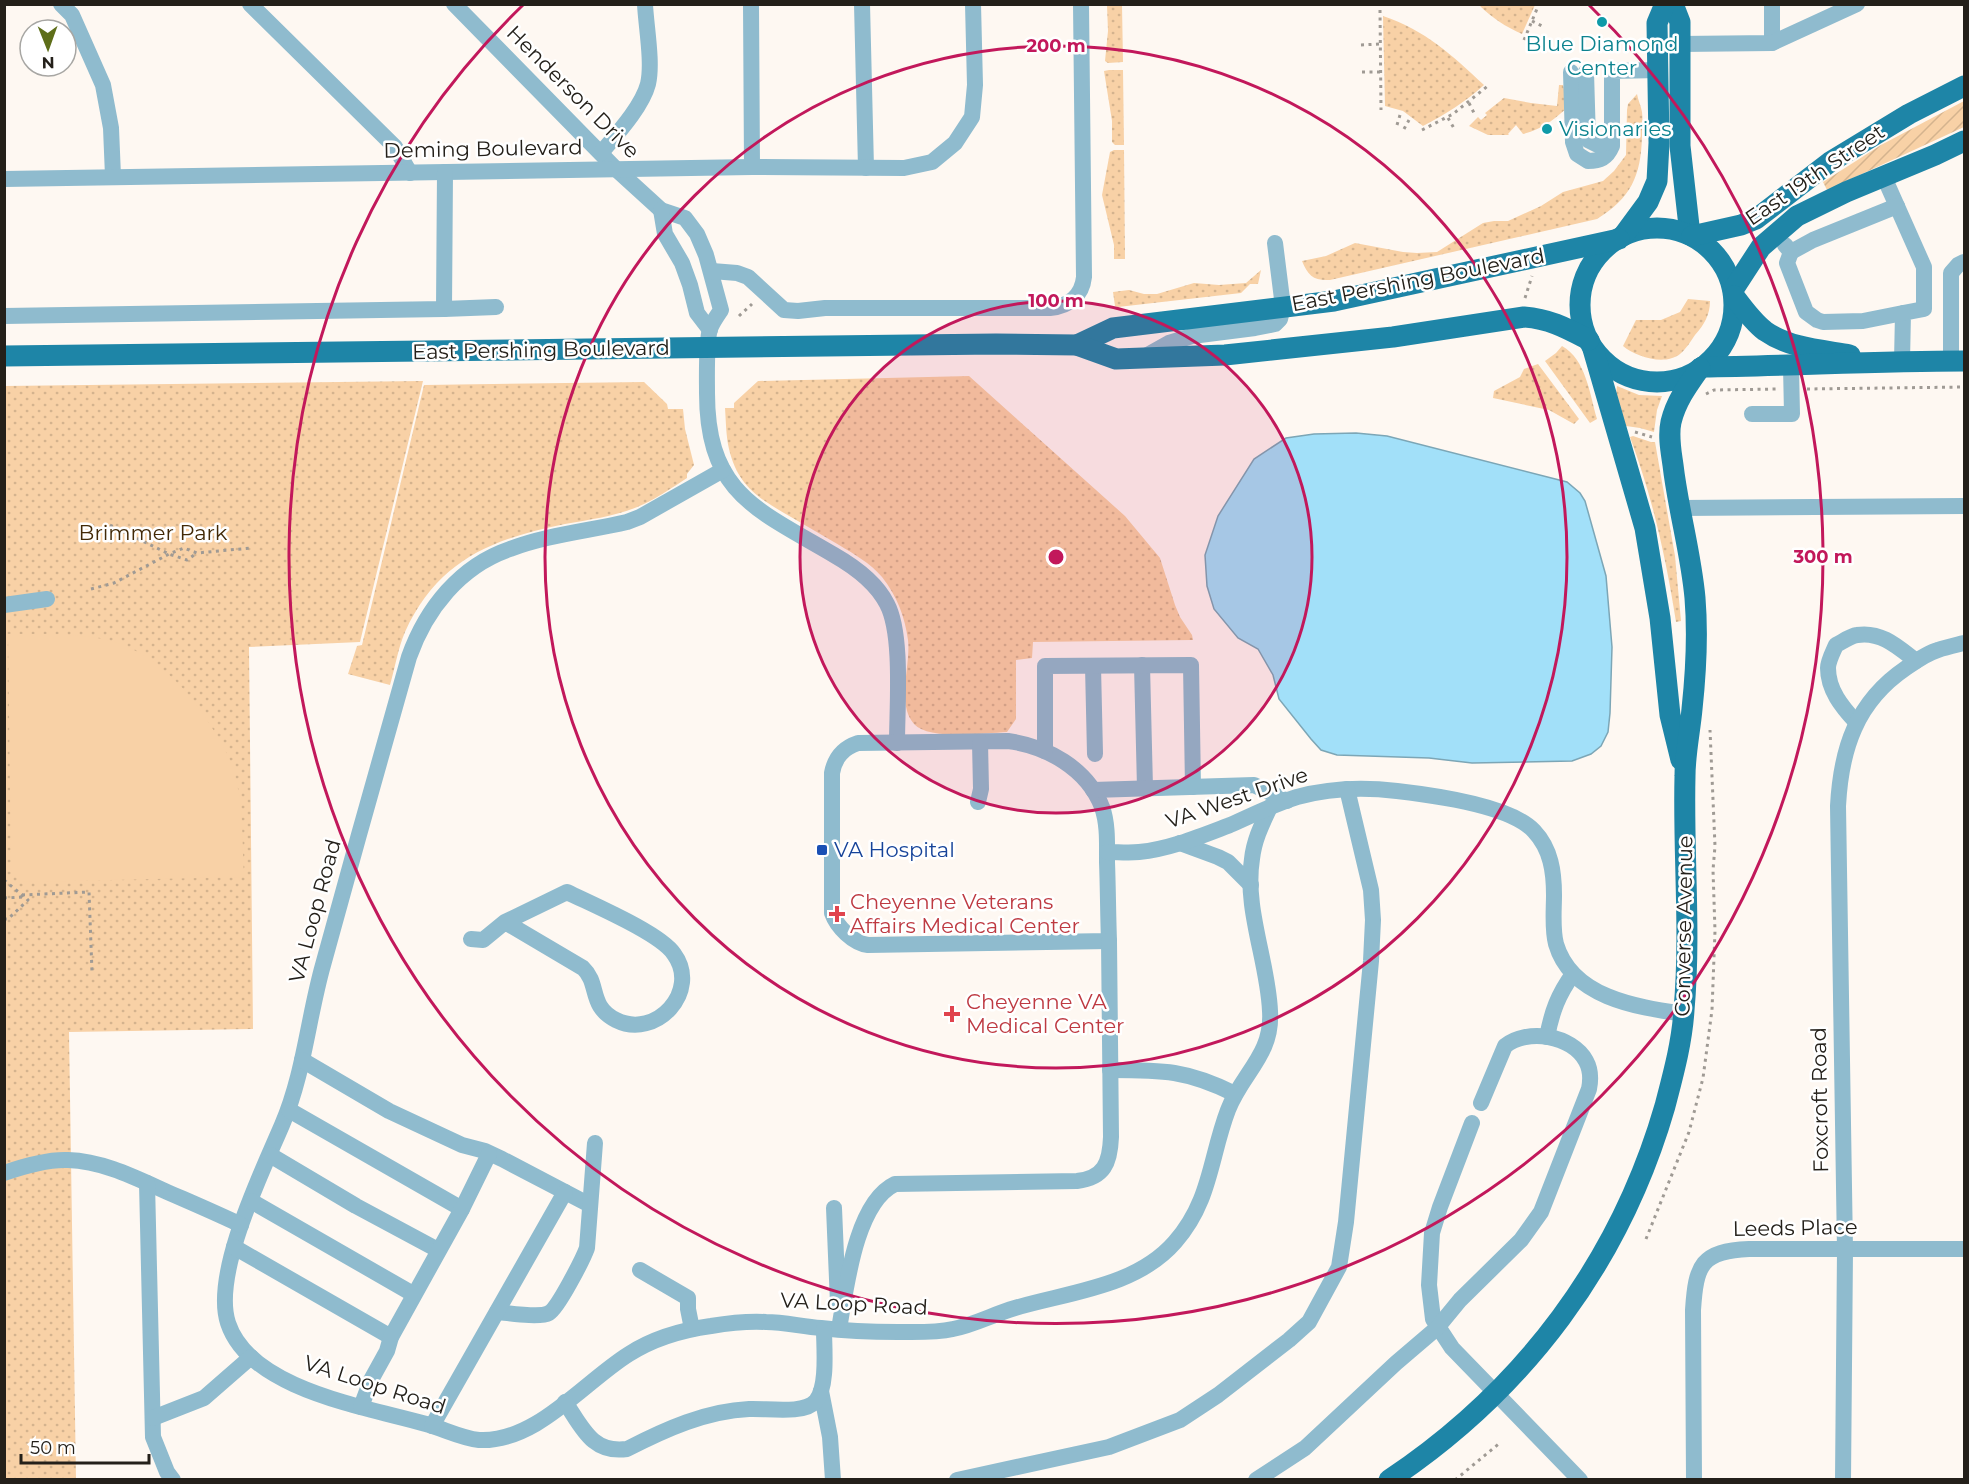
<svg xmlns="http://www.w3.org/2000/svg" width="1969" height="1484" font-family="Montserrat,sans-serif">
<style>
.grass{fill:url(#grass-dots)}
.garden{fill:url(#garden-furrows)}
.pitch{fill:#f8d1a6}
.water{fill:#a2e0f9;stroke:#7ca6b6;stroke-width:1.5}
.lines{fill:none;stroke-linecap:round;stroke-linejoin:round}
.path{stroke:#9f9a94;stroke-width:3;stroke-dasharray:3 4.5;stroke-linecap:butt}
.minor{stroke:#8fbbce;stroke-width:16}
.major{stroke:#1e85a7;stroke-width:21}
.ring{fill:none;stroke:#c2185b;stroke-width:3}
.culture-dot{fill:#0f9aa8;stroke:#fff;stroke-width:2}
.transit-dot{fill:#1a4fb4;stroke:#fff;stroke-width:2}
.health-dot{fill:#e0444e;stroke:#fff;stroke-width:2}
.labels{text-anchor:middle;stroke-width:5;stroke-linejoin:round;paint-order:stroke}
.culture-label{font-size:21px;fill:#0d838f;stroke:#fff}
.street-label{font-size:21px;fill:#24201a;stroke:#fff}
.park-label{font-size:21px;fill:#422906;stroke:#fff}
.transit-label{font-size:21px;fill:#164399;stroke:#fff;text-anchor:start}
.health-label{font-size:21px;fill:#be3a42;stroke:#fff;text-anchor:start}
.centre{fill:#c2185b;stroke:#fff;stroke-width:3}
.ring-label{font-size:18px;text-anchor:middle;font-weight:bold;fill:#c2185b;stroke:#fff;stroke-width:5;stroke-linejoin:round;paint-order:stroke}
</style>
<defs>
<pattern id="grass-dots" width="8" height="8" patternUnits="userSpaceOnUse" patternTransform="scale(1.5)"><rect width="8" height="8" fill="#f8d1a6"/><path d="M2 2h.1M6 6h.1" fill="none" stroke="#d4b38e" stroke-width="1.8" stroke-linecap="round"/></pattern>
<pattern id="garden-furrows" width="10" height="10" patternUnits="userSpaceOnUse" patternTransform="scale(1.5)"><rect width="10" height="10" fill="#f8d1a6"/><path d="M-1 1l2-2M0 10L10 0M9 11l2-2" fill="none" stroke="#d4b38e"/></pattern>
</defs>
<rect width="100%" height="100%" fill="#fef8f2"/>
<g class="grass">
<polygon points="1107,5 1122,5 1123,62 1108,63 1105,61 1108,31"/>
<path d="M1479,5h56l-13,29c-16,-7 -30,-16 -43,-29z"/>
<path d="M1383,16c42,14 69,39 101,69 -19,17 -38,29 -61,41l-20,-15 -18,-5z"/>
<polygon points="1109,70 1123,70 1124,145 1115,145 1112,142 1112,121 1104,71"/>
<path d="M1559,85h4l5,22c-14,13 -26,22 -45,27l-7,-9 -8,9 1,1h-21l-19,-9 9,-9 3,3 6,-5 -2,-2 19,-15 27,5 26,3z"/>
<path d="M1637,94c1,6 4,12 5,18 1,8 0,17 0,24 -1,40 -11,62 -45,83l-267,61c-16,1 -22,-4 -28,-19l24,-5 29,-13 48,9 14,1 20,-1 46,-29 11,-2h14l33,-15 22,-14 40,-11 11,-10 12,-16 1,-45 1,-6z"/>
<polygon points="1114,150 1124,150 1125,259 1114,259 1114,245 1102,195 1110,152"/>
<polygon points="1261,270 1258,284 1250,284 1241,293 1118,307 1115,306 1113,292 1129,290 1144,294 1157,294 1194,283 1219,285 1246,283"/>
<path d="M1688,299l22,2c0,14 -6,24 -15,34 -4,6 -9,14 -15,19 -15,12 -44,3 -57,-8l13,-26h25l19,-8z"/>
<path d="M1562,346c24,13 28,49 35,73l-7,4 -45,-62 11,-8z"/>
<polygon points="1538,364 1579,419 1574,424 1549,410 1493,398 1494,391 1520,377 1524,369"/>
<path d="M969,376l156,140 35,42 15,47 5,12 12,18 1,5 -160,2 -1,16 -16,2v59l-9,13c-22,1 -77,9 -93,-8 -18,-20 -3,-59 -6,-84 -3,-23 -11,-44 -26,-63 -12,-14 -28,-23 -43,-32 -16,-9 -32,-19 -48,-28 -31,-18 -53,-30 -62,-68 -3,-13 -3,-27 -4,-41h9v-5l24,-22z"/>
<polygon points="423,381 360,642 249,647 253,1029 69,1032 76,1479 5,1479 4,386"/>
<path d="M644,382l23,22 1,5h15l2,20 9,36 -7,9v4c-14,9 -28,19 -43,26 -25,12 -52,15 -79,20 -73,15 -127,36 -160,108 -7,16 -10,36 -15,53l-42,-11 9,-28 5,-1 62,-260z"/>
<path d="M1617,386l22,9 23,1 -5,14 -3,22 -14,-4 -14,-2c-4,-12 -12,-29 -9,-40z"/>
<path d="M1633,436l18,6h4l20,114 6,65 -5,1c-10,-64 -23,-123 -46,-185z"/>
</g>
<polygon class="garden" points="1964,101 1964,127 1827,190 1823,182 1881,145"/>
<path class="pitch" d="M8,634c34,0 87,-2 118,12 35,16 63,45 83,77 10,16 20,31 25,49 10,33 8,71 10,105l-222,5 -11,-11z"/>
<polygon class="water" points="1356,433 1387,436 1567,482 1580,493 1585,501 1606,576 1612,647 1610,713 1608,732 1601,746 1591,754 1572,761 1472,763 1429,758 1337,755 1321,750 1311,739 1279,699 1273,675 1258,649 1238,638 1214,609 1207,586 1205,555 1218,516 1254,459 1286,438 1314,434"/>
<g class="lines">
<g class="path">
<polyline points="1380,10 1381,110"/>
<polyline points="1532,21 1544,27"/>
<polyline points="1524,40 1539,4"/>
<polyline points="1361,45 1380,44"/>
<polyline points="1362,72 1380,72"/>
<polyline points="1469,103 1475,115"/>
<polyline points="1448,118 1455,130"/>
<polyline points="1397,125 1400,115"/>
<polyline points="1404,129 1409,120"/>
<polyline points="1422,130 1453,114 1489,85"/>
<polyline points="1525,298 1532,276"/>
<polyline points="739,316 752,304"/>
<polyline points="1807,389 1964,387"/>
<polyline points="1706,394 1714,390 1777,389"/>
<polyline points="1635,432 1652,437"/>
<polyline points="110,525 169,554 187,560 197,553"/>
<polyline points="91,589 114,583 169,554 184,548 197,553 251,548"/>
<polyline points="4,880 28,900 8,919 4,919"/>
<polyline points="22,895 89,892 92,972"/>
<polyline points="4,898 24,897"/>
<polyline points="1646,1239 1689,1132 1703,1078 1712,1010 1715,931 1713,870 1715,846 1710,730"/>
<polyline points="1455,1480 1501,1442"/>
</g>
<g class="minor">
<polyline points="61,4 72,15 103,85 111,128 113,176"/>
<polyline points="250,4 395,147 410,173"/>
<path d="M454,4l162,165 45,41 24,8 12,16 9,21 15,55c-4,6 -9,13 -11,19 -4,13 -3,49 -3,64 0,101 51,117 127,162 21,12 42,27 53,49 16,30 10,103 10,139"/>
<polyline points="751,4 752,167"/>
<polyline points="862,4 866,168"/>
<polyline points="1772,43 1772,4"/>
<polyline points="1681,44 1772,43 1857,4"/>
<path d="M1571,72l2,70 4,12 11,7c12,0 19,-3 24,-15v-75l46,-1"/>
<polyline points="1586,72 1588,140 1598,145 1608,142 1612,137"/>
<path d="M601,153c15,-18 41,-46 47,-69 5,-21 -2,-58 -3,-80"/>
<polyline points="1884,177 1924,267 1924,309 1903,313 1902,361"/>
<polyline points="4,179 752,167 904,168 932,162 955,143 972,117 975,85 973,4"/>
<polyline points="661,210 665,234 682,263 690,285 697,313 710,330"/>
<polyline points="1785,245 1791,252 1813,240 1897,206"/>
<polyline points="1791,252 1787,263 1806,312 1817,320 1823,322 1863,321 1903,313"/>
<path d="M712,271l25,2 11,4 36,33 14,1 27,-3h225c19,-2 32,-12 34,-31l-3,-273"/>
<polyline points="444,309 496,307"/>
<polyline points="4,316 444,309 445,172"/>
<polyline points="1144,357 1169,343 1192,336 1255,328 1275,324 1280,319 1283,307 1275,243"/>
<polyline points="1951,361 1951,273 1958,265 1964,262"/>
<polyline points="1752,414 1792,414 1791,366"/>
<path d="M723,470l-83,47 -13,5c-39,9 -80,13 -117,27 -50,17 -84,60 -101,108 -29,103 -58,205 -86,308 -15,53 -19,109 -41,160 -20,47 -70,149 -54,198 22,67 139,84 198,101 18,5 35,14 53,16 57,3 105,-58 150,-86 25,-16 53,-24 82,-28 18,-3 37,-5 55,-4 19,0 37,5 55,6 25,3 51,4 77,4 17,0 37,1 55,-3 21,-4 41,-15 62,-21 54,-16 121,-21 160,-66 36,-41 35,-85 53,-132 14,-37 45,-55 42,-99 -2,-49 -26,-103 -18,-152 2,-19 10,-35 18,-52"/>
<polyline points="1681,508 1964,506"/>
<polyline points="4,605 47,599"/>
<polyline points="1142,665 1145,788"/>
<polyline points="1093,666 1095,754"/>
<path d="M1856,722c-14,-15 -28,-32 -28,-54 0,-7 5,-16 8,-23 6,-3 14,-9 21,-10 24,-4 41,12 59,26"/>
<path d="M1008,741c38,5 79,27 94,66 6,17 5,36 5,55 1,26 1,52 2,79l-241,4c-15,-2 -31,-18 -36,-32v-140c3,-16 11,-25 26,-30z"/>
<polyline points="1045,751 1045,666 1191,665 1193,787"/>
<polyline points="1093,790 1254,785 1287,801"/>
<polyline points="978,802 981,789 980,742"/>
<polyline points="1180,843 1218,857 1228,862 1251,885"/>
<path d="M1107,852c11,0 22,1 32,0 31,-3 62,-16 91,-27 23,-10 44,-21 67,-28 33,-9 67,-10 100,-6 35,4 113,14 137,40 17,18 20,41 20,64 0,15 -2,34 2,49 16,54 81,63 128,70"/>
<path d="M471,939l12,1 22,-18 62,-30c24,12 93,41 107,62 27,37 -18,86 -58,66 -28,-14 -16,-36 -33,-52l-78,-46"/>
<path d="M1547,1037c5,-26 11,-42 26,-63"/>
<polyline points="302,1060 389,1111 462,1145 485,1151 502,1159 590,1205"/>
<path d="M1110,1070c53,0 77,0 125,24"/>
<polyline points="289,1110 462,1209"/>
<polyline points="1472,1123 1440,1207 1432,1233 1429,1285 1433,1319 1452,1348 1580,1480"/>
<polyline points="270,1155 356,1206 438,1250"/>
<path d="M4,1173c20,-7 43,-14 64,-13 34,1 66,17 97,31 25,11 51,22 76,34"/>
<polyline points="147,1183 153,1437 167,1472 173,1480"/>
<polyline points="251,1201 413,1294"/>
<polyline points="834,1208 838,1303"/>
<polyline points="234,1247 391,1337"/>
<polyline points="640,1270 688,1298 688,1309 692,1329"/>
<path d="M497,1312c11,1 43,6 52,1 9,-5 34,-54 38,-65l8,-105"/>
<path d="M839,1329c7,-39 16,-126 56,-145l182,-3c27,-3 33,-18 34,-44l-2,-196"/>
<polyline points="821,1391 830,1437 833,1480"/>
<path d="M565,1402c17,25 27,52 62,47 39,-20 79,-38 122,-40 17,-1 55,6 67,-8 12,-15 8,-53 8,-72"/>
<polyline points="361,1407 371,1380 387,1351 391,1337 462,1209 489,1154"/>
<polyline points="153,1418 204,1398 251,1357"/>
<polyline points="432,1426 565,1192"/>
<polyline points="957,1480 1109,1447 1180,1420 1218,1395 1289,1340 1309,1322 1339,1267 1346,1222 1371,961 1373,920 1371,890 1347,789"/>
<path d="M1256,1480l49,-32 91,-85 41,-35 23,-28 61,-60 20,-28 48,-123c2,-10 2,-19 -3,-28 -14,-26 -59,-33 -81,-15l-24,57"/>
<path d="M1694,1480l-1,-170c3,-45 8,-59 56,-61h215"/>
<path d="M1843,1480l2,-230 -7,-444c3,-57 18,-104 68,-138 10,-7 21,-15 32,-18 8,-3 18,-5 26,-7"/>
</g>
<g class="major">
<polyline points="1673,4 1680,22 1680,146 1690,235"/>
<circle cx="1657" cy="305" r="77"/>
<polyline points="1623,236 1648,202 1657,181 1659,143 1657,23 1665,4"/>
<polyline points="1692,236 1741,225 1756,219 1830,162 1909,114 1964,86"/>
<polyline points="1733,290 1761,247 1797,216 1846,192 1935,155 1964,141"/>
<path d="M1734,296c9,12 19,26 31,35 24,17 57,19 85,24"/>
<polyline points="1077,345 1113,328 1334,301 1619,239"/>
<polyline points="1593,349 1645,528 1660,618 1670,715 1681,760"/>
<path d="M4,356l992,-12 81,1 39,14 109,-4 168,-18 131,-20c26,2 42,11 65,23"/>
<path d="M1702,367c88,-1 175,-6 262,-6"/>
<path d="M1389,1480c135,-90 231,-218 276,-374 8,-31 17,-63 19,-96 7,-78 -1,-156 1,-234 0,-22 5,-45 7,-67 4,-37 6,-74 3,-111 -4,-45 -17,-89 -22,-133 -2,-14 -5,-29 -2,-43 5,-21 17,-37 29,-54"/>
</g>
</g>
<circle cx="1056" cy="557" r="256" fill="#c2185b" fill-opacity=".12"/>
<g class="ring">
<circle cx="1056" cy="557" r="256"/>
<circle cx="1056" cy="557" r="511"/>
<path d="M1589 5A767 767 0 1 1 523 5"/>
</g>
<g class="culture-dot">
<circle cx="1602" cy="22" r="6"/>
<circle cx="1547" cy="129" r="6"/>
</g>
<rect class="transit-dot" x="816" y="844" width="12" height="12" rx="3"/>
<g class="health-dot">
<path d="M834 905h6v6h6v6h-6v6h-6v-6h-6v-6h6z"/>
<path d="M949 1005h6v6h6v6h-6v6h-6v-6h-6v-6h6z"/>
</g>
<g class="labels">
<g class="culture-label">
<text x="1602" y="51">Blue Diamond<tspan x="1602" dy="24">Center</tspan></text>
<text x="1559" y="136" text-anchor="start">Visionaries</text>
</g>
<g class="street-label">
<text transform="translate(573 92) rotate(45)" y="7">Henderson Drive</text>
<text transform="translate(483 149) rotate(-1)" y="7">Deming Boulevard</text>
<text transform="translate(1815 175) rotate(-34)" y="7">East 19th Street</text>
<text transform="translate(1418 280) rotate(-11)" y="7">East Pershing Boulevard</text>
<text transform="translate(541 350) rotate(-1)" y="7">East Pershing Boulevard</text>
<text transform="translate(1237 798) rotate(-19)" y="7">VA West Drive</text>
<text transform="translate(315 911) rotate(-75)" y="7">VA Loop Road</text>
<text transform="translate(1684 926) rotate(-89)" y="7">Converse Avenue</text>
<text transform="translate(1820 1100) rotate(-91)" y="7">Foxcroft Road</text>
<text transform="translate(1795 1228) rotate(-1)" y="7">Leeds Place</text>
<text transform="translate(854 1304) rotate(3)" y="7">VA Loop Road</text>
<text transform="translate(375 1385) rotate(18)" y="7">VA Loop Road</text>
</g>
<g class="park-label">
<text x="153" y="540">Brimmer Park</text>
</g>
<g class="transit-label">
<text x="834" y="857">VA Hospital</text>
</g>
<g class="health-label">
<text x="850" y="909">Cheyenne Veterans<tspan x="850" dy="24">Affairs Medical Center</tspan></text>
<text x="966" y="1009">Cheyenne VA<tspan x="966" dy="24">Medical Center</tspan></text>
</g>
</g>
<circle cx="1056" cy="557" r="9" class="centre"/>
<g class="ring-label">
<text x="1056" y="52">200 m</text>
<text x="1056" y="307">100 m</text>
<text x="1823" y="563">300 m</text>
</g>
<rect width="1969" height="1484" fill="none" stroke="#24201a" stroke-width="12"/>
<g transform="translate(48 48) rotate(179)"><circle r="28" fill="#ffffff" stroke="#a7a6a3" stroke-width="1.5"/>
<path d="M0-4.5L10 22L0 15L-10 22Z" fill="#5e6e19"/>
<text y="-9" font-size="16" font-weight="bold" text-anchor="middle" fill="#24201a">N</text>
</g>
<path d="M21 1454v9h128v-9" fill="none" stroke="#24201a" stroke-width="3"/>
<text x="30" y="1454" font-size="18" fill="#24201a" stroke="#ffffff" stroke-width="4.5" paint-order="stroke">50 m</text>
</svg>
